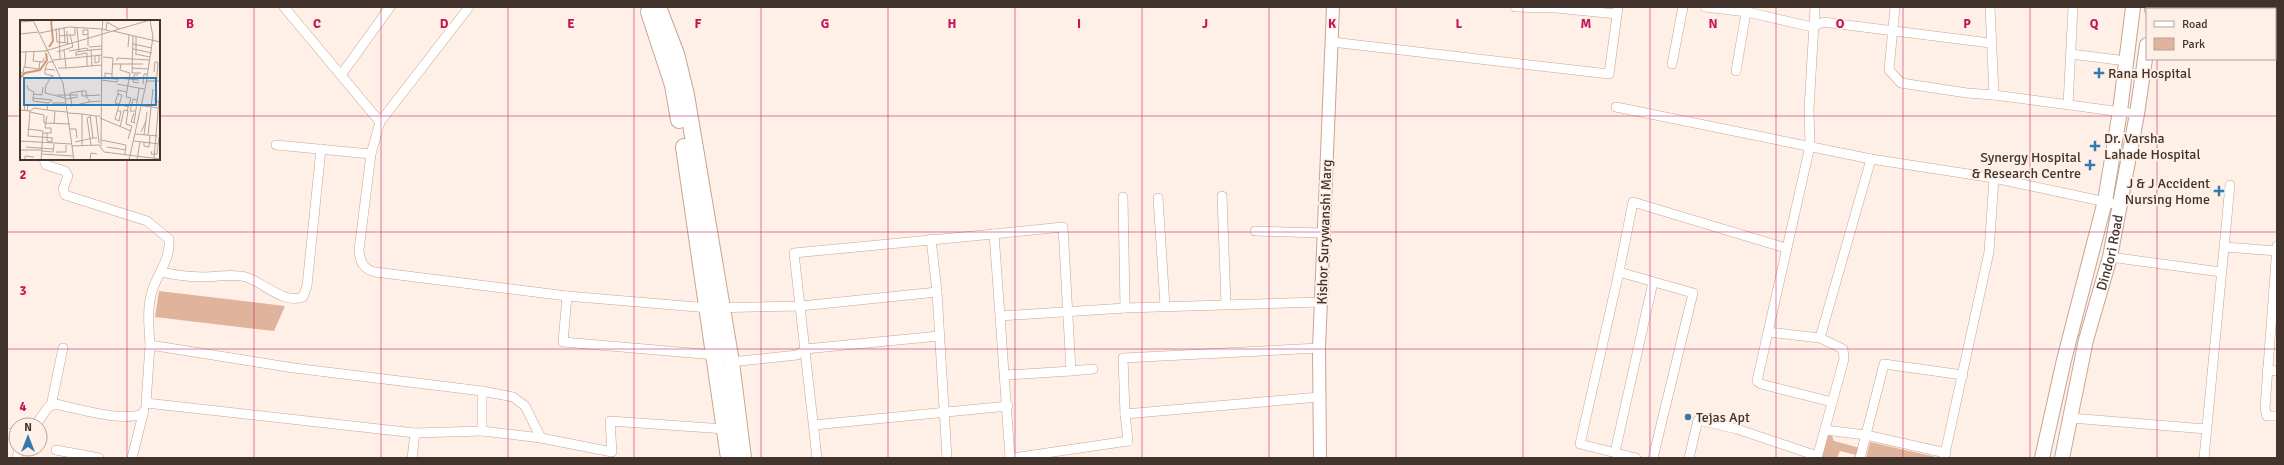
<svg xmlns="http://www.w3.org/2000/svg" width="2284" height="465" font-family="Signika,sans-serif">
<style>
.green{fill:#e0b49c}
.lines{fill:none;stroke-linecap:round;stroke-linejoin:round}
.street-casing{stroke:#c8a592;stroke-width:10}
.secondary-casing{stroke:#c8a592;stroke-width:14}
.primary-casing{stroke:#c8a592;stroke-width:16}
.highway-casing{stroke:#c8a592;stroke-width:18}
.street{stroke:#fff;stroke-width:9}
.secondary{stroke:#fff;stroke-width:12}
.primary{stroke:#fff;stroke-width:14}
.highway{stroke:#fff;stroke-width:16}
.grid{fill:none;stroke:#c2185b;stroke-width:1;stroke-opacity:0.55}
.poi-dot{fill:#347aaf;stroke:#feefe7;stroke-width:1.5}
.labels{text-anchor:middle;stroke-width:3.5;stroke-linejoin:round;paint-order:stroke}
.poi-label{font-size:14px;fill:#42332c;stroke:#feefe7;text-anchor:start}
.street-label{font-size:14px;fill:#42332c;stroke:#feefe7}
.inset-river{fill:none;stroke:#d0997c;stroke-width:2}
.inset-road{fill:none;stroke:#b3a49c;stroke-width:1}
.view{fill:#347aaf;fill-opacity:0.15;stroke:#347aaf;stroke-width:2}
.inset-edge{fill:none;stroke:#42332c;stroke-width:2}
.grid-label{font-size:13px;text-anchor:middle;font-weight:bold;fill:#c2185b;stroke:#feefe7;stroke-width:3.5;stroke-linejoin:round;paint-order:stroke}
</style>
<rect width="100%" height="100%" fill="#feefe7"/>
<g class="green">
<polygon points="159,291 285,306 274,331 155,317"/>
<polygon points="1826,432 1831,433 1834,441 1860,448 1856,455 1840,451 1837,458 1818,458"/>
<polygon points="1870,442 1936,457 1936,458 1866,458"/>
</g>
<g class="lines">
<defs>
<g id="street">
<polyline points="284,7 380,122"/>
<path d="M469,7l-89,115 -9,32 -12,96c1,12 4,19 16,22l192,24 -4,46 152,13"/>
<polyline points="1515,7 1556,8 1617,14"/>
<polyline points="1705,7 1747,12 1812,27 1823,22 1990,43"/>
<polyline points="1815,7 1809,109 1810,146 1768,332 1820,338 1843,349 1844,359 1817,458"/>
<polyline points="1895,7 1889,70 1901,83 1967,93 1994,95"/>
<polyline points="1990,7 1994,95 2137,114"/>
<polyline points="2247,9 2247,7"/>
<polyline points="1332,42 1609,74 1618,7"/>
<polyline points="2275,52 2277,52"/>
<polyline points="2071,54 2126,61"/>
<polyline points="1672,64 1683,7"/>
<polyline points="1736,71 1747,7"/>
<polyline points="341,75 390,7"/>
<polyline points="2068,105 2073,7"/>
<polyline points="1616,107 1871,159 1994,178 2120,205"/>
<polyline points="276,145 371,154"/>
<path d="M44,159l2,6 19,6 3,5 -5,13 2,6 82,26 22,18c2,22 -13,35 -18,56 -4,16 -2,34 -1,50"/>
<polyline points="1222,196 1226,304"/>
<polyline points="1123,197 1125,308"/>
<polyline points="1158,198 1165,306"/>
<polyline points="1255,231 1323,233"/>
<polyline points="994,234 1063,227 1071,371 1093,369"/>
<polyline points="931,239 937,292 947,458"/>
<polyline points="2277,246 2265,408 2267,416 2277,416"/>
<polyline points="2225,247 2277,251"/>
<polyline points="2110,257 2221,272"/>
<path d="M161,272c14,3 28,5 42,5 15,0 29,-4 43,0 19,6 36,27 57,20l4,-11 14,-137"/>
<polyline points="1619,272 1580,444 1636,458"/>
<polyline points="567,296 709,308 801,306 937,292"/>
<polyline points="1000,316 1010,458"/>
<polyline points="1768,332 1757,381 1761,384 1832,402"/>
<polyline points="1820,338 1871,159"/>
<polygon points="150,345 294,368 482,391 482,431 415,433 146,403"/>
<polyline points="731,362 797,355 805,349 939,336"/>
<polyline points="2267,370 2277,371"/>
<polyline points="1006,375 1071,371"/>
<polyline points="482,391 513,397 525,406 541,438"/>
<polyline points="1319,397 1125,414 1123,358 1319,348"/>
<polyline points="51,406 63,348"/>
<polyline points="2071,418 2206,429"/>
<path d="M36,425l12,-18 7,-3c24,5 66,18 88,10"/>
<polyline points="814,425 1008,406"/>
<polyline points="1825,430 1866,435 1946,453"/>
<polyline points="482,431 541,438 612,452 610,421 725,429"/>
<polyline points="8,433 16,437"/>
<polyline points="56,450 99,458"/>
<polyline points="1615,452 1653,282"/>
<polyline points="17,458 19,449"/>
<polyline points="132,458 144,410"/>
<polyline points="412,458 415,433"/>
<polyline points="817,458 794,253 994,234 1000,316 1125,308 1321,302"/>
<polyline points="1013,458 1128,441 1125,414"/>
<polyline points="1653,458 1693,293 1619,272 1633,202 1786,248"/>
<polyline points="1689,458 1698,420 1737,429 1817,456"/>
<polyline points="1860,458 1884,364 1963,375"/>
<polyline points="1944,458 1989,252 1994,178"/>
<polyline points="2204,458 2230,185"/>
</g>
<polyline id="secondary" points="1320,458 1319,348 1333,7"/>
<g id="primary">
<polyline points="2152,9 2152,7"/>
<polyline points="2042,458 2064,360 2105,201 2120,111 2133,7"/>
<path id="s1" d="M2062,458l24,-118 24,-83 27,-143 10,-69"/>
</g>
<g id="highway">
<polyline points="658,7 676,54 686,95 731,362 743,458"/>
<polyline points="649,12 673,85 679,120"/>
<polyline points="684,147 729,458"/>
</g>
</defs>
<use href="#street" class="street-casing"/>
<use href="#secondary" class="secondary-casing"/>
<use href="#primary" class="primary-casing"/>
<use href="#highway" class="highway-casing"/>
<use href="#street" class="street"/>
<use href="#secondary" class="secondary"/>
<use href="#primary" class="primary"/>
<use href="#highway" class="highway"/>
</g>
<path class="grid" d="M127,7v14M254,7v451M381,7v451M508,7v451M634,7v451M761,7v451M888,7v451M1015,7v451M1142,7v451M1269,7v451M1396,7v451M1523,7v451M1650,7v451M1776,7v451M1903,7v451M2030,7v451M2157,7v2M2157,59v399M7,116h14M159,116h2118M127,159v299M7,232h2270M7,349h2270"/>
<g class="poi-dot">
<path d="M2097 67h4v4h4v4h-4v4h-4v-4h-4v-4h4z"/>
<path d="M2093 140h4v4h4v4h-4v4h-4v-4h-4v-4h4z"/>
<path d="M2088 159h4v4h4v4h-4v4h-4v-4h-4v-4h4z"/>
<path d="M2217 185h4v4h4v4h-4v4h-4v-4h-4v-4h4z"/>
<circle cx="1688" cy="417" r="4"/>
</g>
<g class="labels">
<g class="poi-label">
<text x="2108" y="78">Rana Hospital</text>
<text x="2104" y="143">Dr. Varsha<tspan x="2104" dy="16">Lahade Hospital</tspan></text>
<text x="2081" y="162" text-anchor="end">Synergy Hospital<tspan x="2081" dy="16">&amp; Research Centre</tspan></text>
<text x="2210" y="188" text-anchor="end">J &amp; J Accident<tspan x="2210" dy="16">Nursing Home</tspan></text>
<text x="1696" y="422">Tejas Apt</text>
</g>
<g class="street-label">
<text transform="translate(1324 232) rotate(-88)" y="5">Kishor Surywanshi Marg</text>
<text dy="5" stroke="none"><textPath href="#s1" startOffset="211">Dindori Road</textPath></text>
</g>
</g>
<g transform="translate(20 20)">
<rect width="140" height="140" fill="#feefe7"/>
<path class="inset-river" d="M29,27l4,-6 -2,-21M0,58l5,-5 15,-3 7,-10 -1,-7"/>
<path class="inset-road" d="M13,0l30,63 11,77M0,2l13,-1M44,7l1,16M57,7l2,25M36,8l1,14 11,1M39,8l1,31M86,10l1,-8 12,7M93,11l47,11M20,13l29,-6 33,2 1,-9M0,14l19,-2M68,14l-5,1v-5h5v16M39,16l8,-1v-4M113,16l-1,37h9M116,17v17M48,24l-1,-9h8v-8M113,24l19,4M69,27l13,-1M108,27l1,-12M113,29l19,4M25,31l105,-31M49,31l18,-3 1,2M0,32l26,-1M14,32l-1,9 10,1 1,-4M37,32l16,-5 -3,-12M115,34l15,3M56,35l11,-2v13M56,36v-4l15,-2M75,36v7l4,-1v-7M83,37l10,1 -1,16M33,40l49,-5M97,41v-3l32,2M93,44h30M101,44l-1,6 10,3 -4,24 5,1 -4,13M72,46l-1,-16 11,-1M5,47l1,-15M38,48h8l-2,-18M46,48l36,-3M112,48l16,1M25,49l3,-7h6M134,52l1,-10h3l-2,26M0,53h3l1,-6 15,2 1,-8M118,55h-4l-1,7 6,1M32,56l-6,9 -1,8 20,5M34,56l-9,-2v-5l10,1M81,58l16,1M85,58v-5l7,1v4M81,60l16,2 1,-4 21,2M127,61h13M97,64l27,5M123,64l1,-10h3M7,65l1,4 6,3 -1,6M136,69l-1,12 4,1M62,71h4l1,8M14,74l8,1 1,-8M98,74l-3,9 13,4M37,75h21M46,79l12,-2M69,79v3l11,-1M28,83l4,-3 -19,-2v3l15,2 -1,7 8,1M32,83h14M116,85l23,3M51,86l18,-4M52,86l-2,-13 12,-2v5l18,-1M0,90l10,1 -2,25 25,2M4,91l1,-6 3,1 -1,5M10,91l4,-3 13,2M98,91h3l-2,10M115,91h-5l3,-12 4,1M10,92l14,3v8l26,1M48,93l14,1v31M114,93l-3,9 4,1M62,94l14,2M70,95l3,23h4M70,97l-3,1 4,27M80,98l31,13M99,101l-4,-2 7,-24 -4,-1v-4l9,2M114,103l5,-35M34,104l1,-13 12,1M100,107l4,-17 4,1 -2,13 6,2 -4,13M8,109l15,2 -2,29M50,109h6l1,9M121,112l5,-11M23,113h8v-5h-6l2,-12M27,113v8l5,1v-4M115,114l23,2M124,115l3,-23M128,115l5,-46M81,120l25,5 -1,9M0,121l51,3M114,121l26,3M55,122l18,-4M124,122v4l5,1 1,-11M79,123l-3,-27h4M52,126l27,-1 5,7 56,7M81,126l1,-117 8,2M6,127l27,2M87,127l19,3M0,130h22M22,131l11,1 1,-8M132,131l-1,3h6l2,-17M36,132h10v-7M22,134l31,2M134,138l6,-69M5,140v-4l9,1M70,140l1,-7 6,1M109,140l17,-76 7,-47 -3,-17M117,140l3,-18"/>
<path class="view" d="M4,58h132v27h-132z"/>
<rect width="140" height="140" class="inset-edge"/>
</g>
<g class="grid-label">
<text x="190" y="28">B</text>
<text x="317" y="28">C</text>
<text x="444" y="28">D</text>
<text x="571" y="28">E</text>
<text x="698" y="28">F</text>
<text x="825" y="28">G</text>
<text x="952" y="28">H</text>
<text x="1079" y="28">I</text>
<text x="1205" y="28">J</text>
<text x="1332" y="28">K</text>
<text x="1459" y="28">L</text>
<text x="1586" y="28">M</text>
<text x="1713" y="28">N</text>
<text x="1840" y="28">O</text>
<text x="1967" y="28">P</text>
<text x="2094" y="28">Q</text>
<text x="23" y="179">2</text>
<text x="23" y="295">3</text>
<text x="23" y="411">4</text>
</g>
<rect width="2284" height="465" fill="none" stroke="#42332c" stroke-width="16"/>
<rect x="2146" y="8" width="130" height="52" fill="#feefe7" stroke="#b3a49c"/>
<rect x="2154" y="21" width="20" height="6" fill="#ffffff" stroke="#b3a49c"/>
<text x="2182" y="28" font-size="12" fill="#42332c">Road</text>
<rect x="2154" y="38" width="20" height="12" fill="#e0b49c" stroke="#b3a49c"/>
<text x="2182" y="48" font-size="12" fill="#42332c">Park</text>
<g transform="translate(28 437)"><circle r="19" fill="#feefe7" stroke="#b3a49c"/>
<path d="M0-3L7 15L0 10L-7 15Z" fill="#347aaf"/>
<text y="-6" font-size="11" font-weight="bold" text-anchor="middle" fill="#42332c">N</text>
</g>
</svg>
